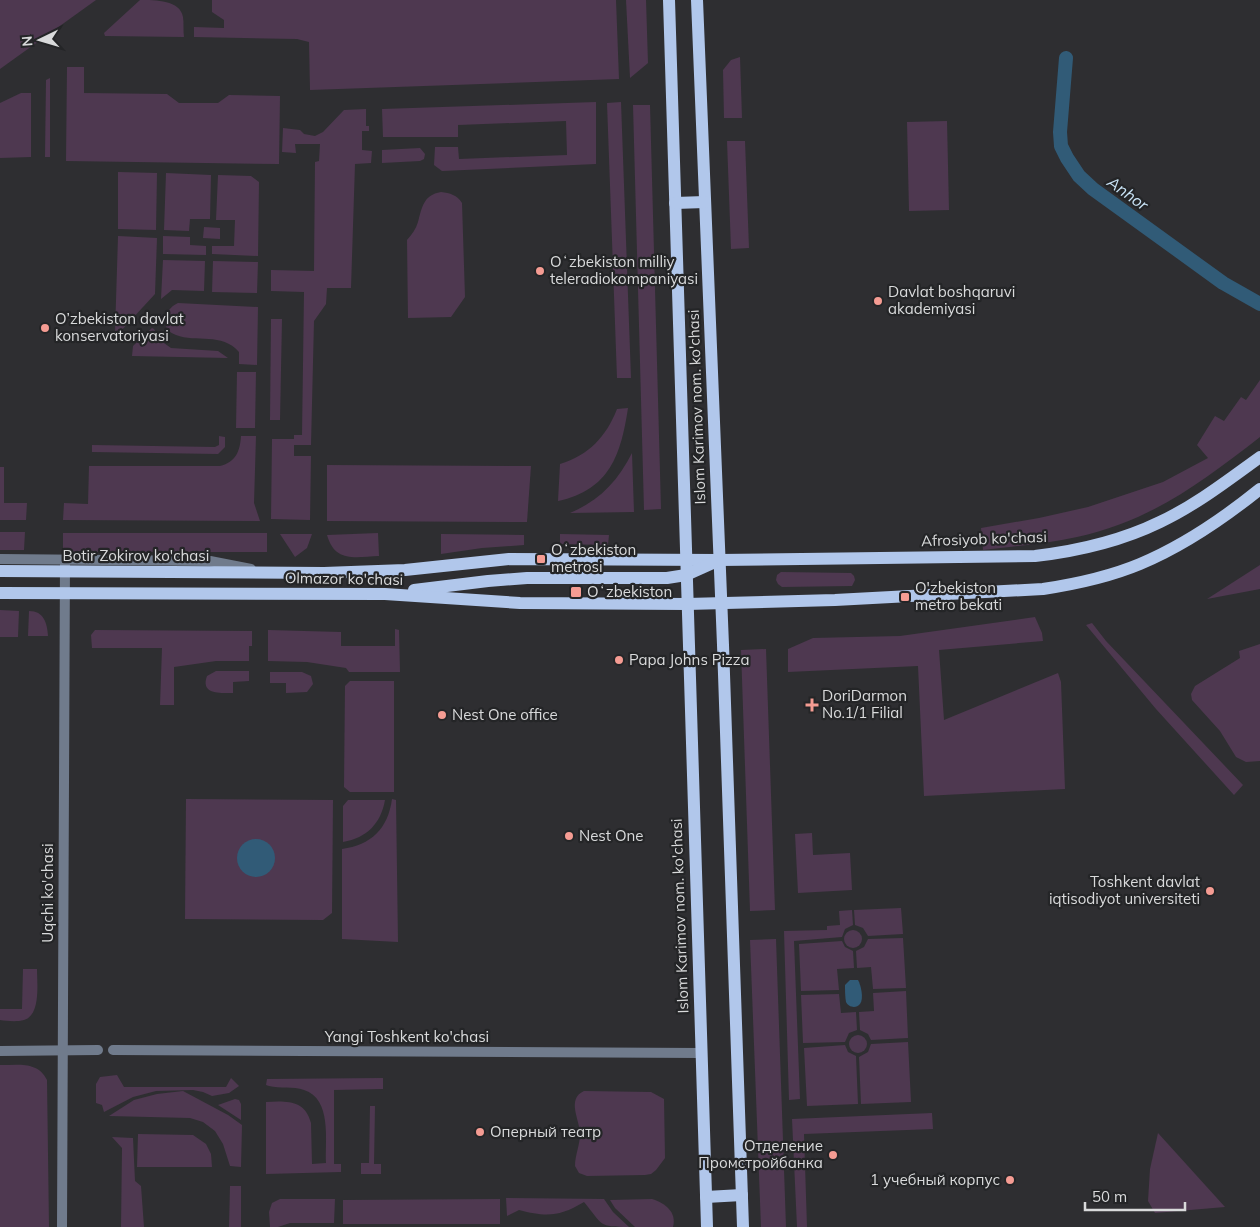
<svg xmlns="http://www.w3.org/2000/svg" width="1260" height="1227" font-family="Mulish,sans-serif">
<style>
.green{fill:#4e3850}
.water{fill:#315b77}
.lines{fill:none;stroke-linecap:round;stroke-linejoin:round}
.canal{stroke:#315b77;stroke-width:14}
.minor{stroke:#707b8c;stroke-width:10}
.primary{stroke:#b1c7eb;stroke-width:12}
.poi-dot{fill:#f59c93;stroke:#242527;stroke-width:2}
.labels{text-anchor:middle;stroke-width:4.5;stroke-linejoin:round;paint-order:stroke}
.poi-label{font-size:15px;fill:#d9dadb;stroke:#242527;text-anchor:start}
.street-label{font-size:15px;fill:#d9dadb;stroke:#242527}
.water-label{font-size:16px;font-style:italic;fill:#cae4f7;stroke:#242527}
</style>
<rect width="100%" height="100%" fill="#2e2e31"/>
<g class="green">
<polygon points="0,0 96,0 0,69"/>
<path d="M140,0c16,0 40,0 43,17 1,6 0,14 1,20l-79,-1 -1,-3z"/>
<polygon points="212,0 616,0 619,79 310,90 309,42 297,39 194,37 194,27 224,28 224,20 212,12"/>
<polygon points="626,0 646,0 648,63 630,78"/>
<polygon points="740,57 742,118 724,118 723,70 731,60"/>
<polygon points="67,67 84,67 84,93 167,94 179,103 218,103 229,95 280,96 279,164 66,161"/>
<polygon points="50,78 50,157 45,157 46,80"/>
<polygon points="21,93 31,93 31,157 0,158 0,103"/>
<polygon points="596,102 596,164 442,171 434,165 435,147 458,147 459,159 567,155 566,121 458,125 458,137 383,137 382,109"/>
<polygon points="621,102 631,378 617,378 607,103"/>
<polygon points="633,105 650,105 661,509 644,510"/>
<polygon points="366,109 366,126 369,126 369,131 362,131 362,150 372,151 371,163 355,164 351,288 327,288 326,304 314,321 311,445 294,445 294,456 311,456 310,520 271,519 272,439 294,439 294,435 302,435 304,292 271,291 271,270 314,271 315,162 319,161 320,144 295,144 296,153 282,152 283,128 300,130 304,134 315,136 323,132 344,110"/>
<polygon points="947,121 949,210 909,211 907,122"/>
<polygon points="727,141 745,141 749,248 731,249"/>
<polygon points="420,148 425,154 424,159 420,161 382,163 382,150"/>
<polygon points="118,172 157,173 156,230 118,229"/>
<polygon points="166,173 211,175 210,219 190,219 189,231 164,230"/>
<polygon points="218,175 251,176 259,182 258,256 212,254 212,246 234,246 235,220 216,220"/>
<path d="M441,192c9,1 16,3 21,11l3,94 -14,20 -43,1 -1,-78c5,-6 9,-11 11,-18 4,-14 5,-27 23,-30z"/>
<polygon points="204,227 220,228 220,239 203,238"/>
<polygon points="118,236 157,238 155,294 119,333 115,333"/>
<polygon points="163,236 190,237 190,245 206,246 206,255 163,254"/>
<polygon points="163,260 205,261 204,291 172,290 161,299"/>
<polygon points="213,261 258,262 257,293 212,292"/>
<path d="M178,303l80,4 -1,58 -18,-1v-12c-17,-20 -43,-9 -63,-17 -18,-6 -12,-26 2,-32z"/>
<polygon points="271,319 282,319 280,420 270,420"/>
<polygon points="152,328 154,329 161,341 171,348 218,351 228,358 132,356 133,346"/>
<polygon points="237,372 256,372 255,428 236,428"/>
<path d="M1260,380v57c-58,45 -109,84 -183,100 -31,7 -63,9 -94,13l-2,-22 58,-10 49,-11 75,-25 45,-24 -11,-13 18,-29 9,5 17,-24 5,3z"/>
<path d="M628,408c-7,46 -18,82 -70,93l2,-37c29,-9 46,-27 57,-55z"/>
<polygon points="219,436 225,437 225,447 218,454 92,452 92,445 215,447 219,445"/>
<path d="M241,436h15l-2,67 6,18 -197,-1 1,-17 24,1 1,-38h131c16,-4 20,-15 21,-30z"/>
<path d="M632,453l2,59 -64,1c29,-12 48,-32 62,-60z"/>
<polygon points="327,465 531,466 527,522 327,521"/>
<polygon points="0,467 4,467 4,503 27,503 26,520 0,520"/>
<polygon points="0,532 25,532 24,550 0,550"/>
<rect x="63" y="533" width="204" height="19"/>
<path d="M378,533l1,23c-24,1 -44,7 -52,-21z"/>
<polygon points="280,534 312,534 307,548 295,557"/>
<polygon points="441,534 524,535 524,545 482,548 441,554"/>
<polygon points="560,534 609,535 608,545 560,544"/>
<polygon points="1260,565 1260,589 1207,599"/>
<polygon points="781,572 851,573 854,576 855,580 852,586 782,587 778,584 776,580 777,575"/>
<polygon points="0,610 19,611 18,637 0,637"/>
<path d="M29,611c15,0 18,12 19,25h-20z"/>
<polygon points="1035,617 1042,633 1043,641 939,650 944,720 1058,673 1061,682 1065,789 924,796 918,666 788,672 788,649 813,638 900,636"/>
<polygon points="1092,623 1106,641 1243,785 1234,795 1156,709 1086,625"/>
<polygon points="395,629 399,630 400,672 349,672 346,668 307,662 268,661 268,630 341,632 341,646 395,646"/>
<polygon points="95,630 252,631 252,646 249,646 249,661 216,661 174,667 174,705 160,705 162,648 92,648 91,635"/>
<polygon points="1260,644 1260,761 1246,762 1236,757 1220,731 1192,700 1191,694 1195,686 1240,658 1239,651"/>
<polygon points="766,649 775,910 750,911 741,650"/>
<path d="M249,671v10l-16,1v11c-12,0 -33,2 -26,-17l9,-5z"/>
<polygon points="270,672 302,672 311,676 313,684 307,692 286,693 286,683 270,683"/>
<polygon points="350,681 394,681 394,792 350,792 344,787 345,686"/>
<polygon points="186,799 333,800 332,913 323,920 185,919"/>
<path d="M392,799l4,1 2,142 -56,-3v-90c29,-4 46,-20 50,-50z"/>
<path d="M348,800h37c-4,23 -18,38 -42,42v-36z"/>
<polygon points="812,833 813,855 850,853 852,890 798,893 795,834"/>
<polygon points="901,908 903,934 868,936 863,928 855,925 854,910"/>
<polygon points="852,910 853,925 845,929 842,937 794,941 800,1099 789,1100 784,931 827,930 827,926 840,925 839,911"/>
<circle cx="853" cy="939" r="9"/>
<polygon points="903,938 906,988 873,989 871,967 857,968 856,951 864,947 868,939"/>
<polygon points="776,939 786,1227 761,1227 750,940"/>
<polygon points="842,941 845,947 853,951 854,968 837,969 839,990 801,991 799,944"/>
<path d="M23,969h14c0,14 4,46 -13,51 -7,2 -17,1 -24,0v-11h22z"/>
<polygon points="906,991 908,1038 871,1040 868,1034 860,1030 859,1012 874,1011 873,993"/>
<polygon points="839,994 841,1013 856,1012 857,1030 849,1033 845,1042 803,1043 801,995"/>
<circle cx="858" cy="1044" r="9"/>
<polygon points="908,1042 911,1102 861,1104 859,1057 868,1052 871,1044"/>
<polygon points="845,1045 848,1052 856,1056 858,1104 807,1106 804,1048"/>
<path d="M0,1065c18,0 38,-4 47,15l2,147h-49z"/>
<polygon points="117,1075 124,1087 226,1087 231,1078 239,1086 229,1093 212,1096 203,1092 193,1090 156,1091 133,1097 104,1112 102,1105 96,1103 96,1084 100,1077"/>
<path d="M383,1078v11l-49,1v74h7v8l-75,2v-72c21,-1 39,-2 45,21l1,41 14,-1c-1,-23 6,-64 -22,-73 -11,-4 -24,-1 -35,-4l-3,-1 1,-6z"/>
<polygon points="183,1091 228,1115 242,1125 241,1167 230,1166 223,1144 215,1131 203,1122 190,1118 109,1116 134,1100 157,1094"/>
<path d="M584,1091l67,1 13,7 1,59 -9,12 -5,4 -6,1 -58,1 -8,-3 -4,-7c0,-11 5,-21 5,-32 0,-14 -14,-35 4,-43z"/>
<polygon points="235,1099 239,1100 241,1104 241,1120 218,1105"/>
<polygon points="370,1106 375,1106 374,1164 381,1164 381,1174 361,1174 361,1163 369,1163"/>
<polygon points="932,1113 933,1129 804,1134 807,1227 797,1227 792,1119"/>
<polygon points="1158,1133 1225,1207 1155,1213 1148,1201 1150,1169"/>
<polygon points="138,1134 193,1135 206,1144 211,1154 212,1167 137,1167"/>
<polygon points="112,1137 133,1138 135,1181 141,1186 144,1227 121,1227 122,1148"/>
<polygon points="230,1186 241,1186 241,1227 229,1227"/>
<path d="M506,1198l98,1 9,13 16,15c-31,0 -26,-2 -45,-25 -25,15 -38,15 -65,8l-12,6z"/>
<polygon points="280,1199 335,1199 334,1223 290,1223 278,1227 270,1227 269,1212 272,1203"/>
<polygon points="500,1199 500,1224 343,1224 343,1200"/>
<path d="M652,1199c13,4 25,13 21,28h-38l-20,-19 -5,-8z"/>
</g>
<g class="water">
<circle cx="256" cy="858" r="19"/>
<path d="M850,980h8c3,5 6,19 2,24 -4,5 -12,3 -14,-2 -1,-5 -1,-12 -1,-17z"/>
</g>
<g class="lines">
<polyline class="canal" points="1066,58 1060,132 1061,146 1067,158 1079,176 1093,189 1223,283 1260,304"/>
<g class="minor">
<polyline points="0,559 210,561 251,569"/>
<polyline points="113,1050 701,1053"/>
<polyline points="0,1051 98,1050"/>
<polyline points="62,1227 65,560"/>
</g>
<g class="primary">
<polyline points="669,0 707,1227"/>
<polyline points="697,0 723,645 743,1227"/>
<polyline points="675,203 705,202"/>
<path d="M0,571l324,2 81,-3 104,-11 210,1 316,-4c43,-5 86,-15 125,-34 36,-17 68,-42 100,-65"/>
<polyline points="414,590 488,581 527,578 667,578 686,575 715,562"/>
<path d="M0,593l385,1 135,9 167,1 148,-4 208,-11c33,-5 66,-12 97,-25 43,-18 84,-46 120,-75"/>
<polyline points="706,1197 742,1195"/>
</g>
</g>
<g class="poi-dot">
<circle cx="540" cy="271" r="5"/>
<circle cx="878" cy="301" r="5"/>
<circle cx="45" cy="328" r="5"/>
<rect x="536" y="554" width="10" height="10" rx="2.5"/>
<rect x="570" y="586" width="12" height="12" rx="2.5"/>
<rect x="900" y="592" width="10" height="10" rx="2.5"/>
<circle cx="619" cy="660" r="5"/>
<path d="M809.5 697.5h5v5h5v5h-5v5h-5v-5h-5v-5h5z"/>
<circle cx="442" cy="715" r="5"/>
<circle cx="569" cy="836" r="5"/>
<circle cx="1210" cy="891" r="5"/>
<circle cx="480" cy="1132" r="5"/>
<circle cx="833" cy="1155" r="5"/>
<circle cx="1010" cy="1180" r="5"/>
</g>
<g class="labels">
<g class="poi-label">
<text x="550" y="267">Oʻzbekiston milliy<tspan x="550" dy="17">teleradiokompaniyasi</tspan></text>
<text x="888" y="297">Davlat boshqaruvi<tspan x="888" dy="17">akademiyasi</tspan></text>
<text x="55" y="324">O’zbekiston davlat<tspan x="55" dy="17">konservatoriyasi</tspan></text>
<text x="551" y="555">Oʻzbekiston<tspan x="551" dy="17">metrosi</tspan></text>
<text x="915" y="593">O'zbekiston<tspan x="915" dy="17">metro bekati</tspan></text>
<text x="587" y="597">Oʻzbekiston</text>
<text x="629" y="665">Papa Johns Pizza</text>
<text x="822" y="701">DoriDarmon<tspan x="822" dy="17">No.1/1 Filial</tspan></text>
<text x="452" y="720">Nest One office</text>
<text x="579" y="841">Nest One</text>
<text x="1200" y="887" text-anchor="end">Toshkent davlat<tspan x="1200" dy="17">iqtisodiyot universiteti</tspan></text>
<text x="490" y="1137">Оперный театр</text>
<text x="823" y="1151" text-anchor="end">Отделение<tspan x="823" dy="17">Промстройбанка</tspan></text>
<text x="1000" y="1185" text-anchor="end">1 учебный корпус</text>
</g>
<g class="street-label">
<text transform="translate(697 407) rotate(-92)" y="5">Islom Karimov nom. ko'chasi</text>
<text transform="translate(984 539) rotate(-2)" y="5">Afrosiyob ko'chasi</text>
<text x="136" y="561">Botir Zokirov ko'chasi</text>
<text transform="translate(344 579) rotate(1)" y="5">Olmazor ko'chasi</text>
<text transform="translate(48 893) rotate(-90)" y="5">Uqchi ko'chasi</text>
<text transform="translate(680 916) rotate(-92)" y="5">Islom Karimov nom. ko'chasi</text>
<text x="407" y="1042">Yangi Toshkent ko'chasi</text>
</g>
<g class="water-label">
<text transform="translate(1128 193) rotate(36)" y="6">Anhor</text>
</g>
</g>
<g transform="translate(40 40) rotate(265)" stroke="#242527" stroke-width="4" paint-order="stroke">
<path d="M0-4L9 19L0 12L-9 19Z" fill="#d9dadb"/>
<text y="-8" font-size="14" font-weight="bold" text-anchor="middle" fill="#d9dadb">N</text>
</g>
<path d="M1085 1202v8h100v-8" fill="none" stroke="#d9dadb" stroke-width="2.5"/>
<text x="1092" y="1202" font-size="15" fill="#d9dadb" stroke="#242527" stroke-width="4" paint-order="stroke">50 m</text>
</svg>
